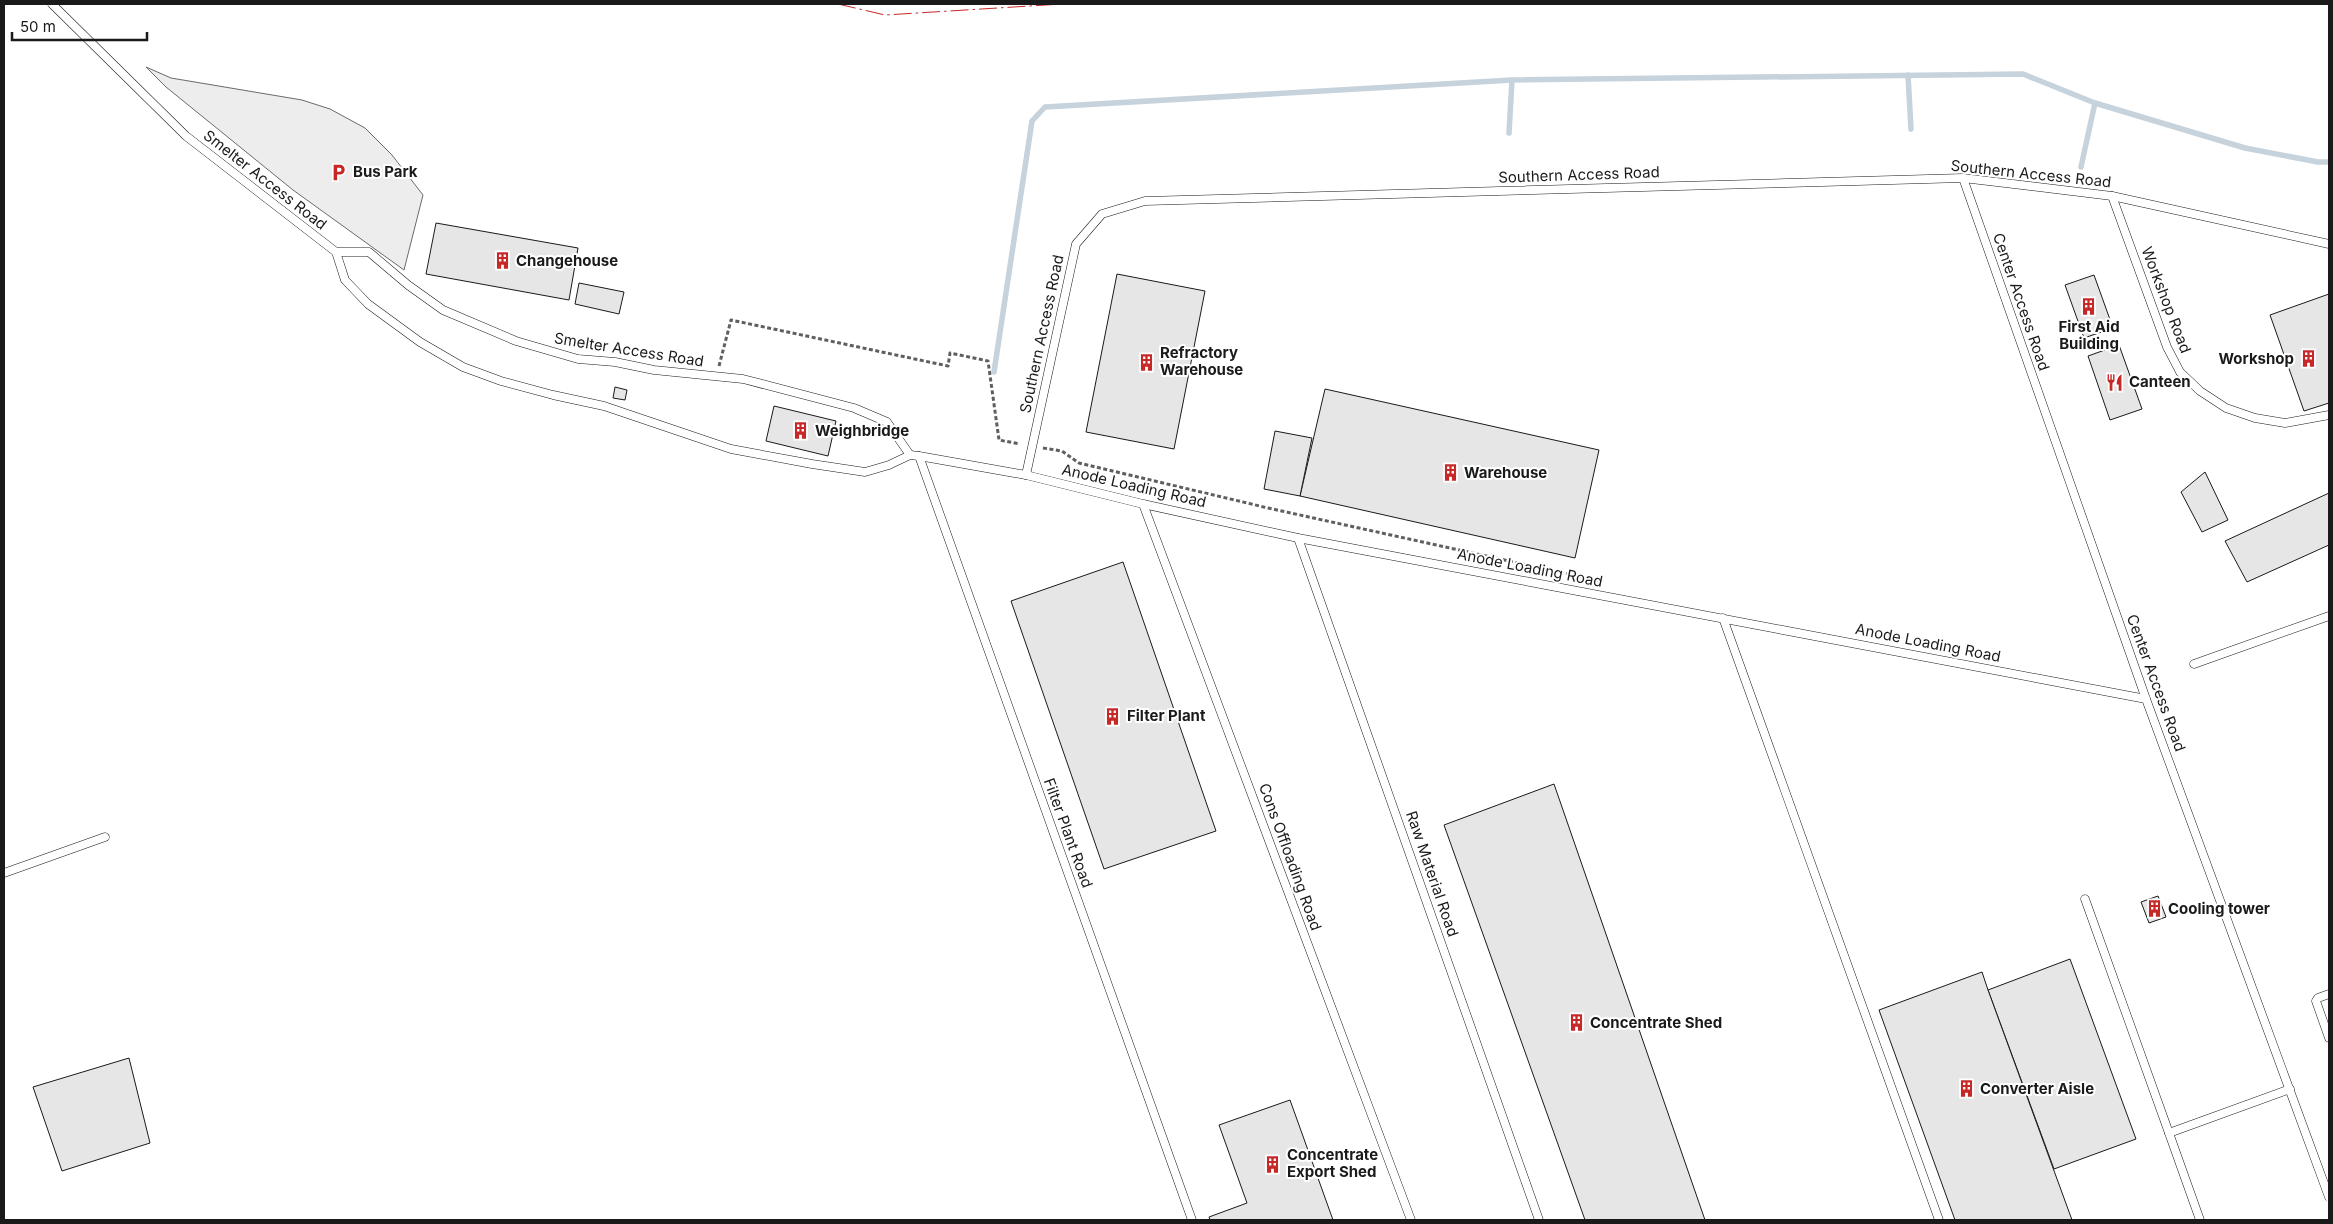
<svg xmlns="http://www.w3.org/2000/svg" width="2333" height="1224" font-family="Inter,sans-serif">
<style>
.parking{fill:#ededed;stroke:#6a6a6a}
.lines{fill:none;stroke-linecap:round;stroke-linejoin:round}
.stream{stroke:#c6d2dc;stroke-width:5.5}
.building{fill:#e6e6e6;stroke:#1a1a1a}
.service-casing{stroke:#1a1a1a;stroke-width:9}
.path{stroke:#5f5f5f;stroke-width:3;stroke-dasharray:4 2.5;stroke-linecap:butt}
.service{stroke:#fff;stroke-width:8}
.power{stroke:#c62828;stroke-width:1;stroke-dasharray:18 4 2.5 4;stroke-linecap:butt}
.labels{text-anchor:middle;stroke-width:4;stroke-linejoin:round;paint-order:stroke}
.poi-label{font-size:15px;font-weight:bold;fill:#1a1a1a;stroke:#fff;text-anchor:start}
.street-label{font-size:15px;fill:#1a1a1a;stroke:#fff}
</style>
<rect width="100%" height="100%" fill="#fff"/>
<polygon class="parking" points="146,67 171,78 302,100 330,109 365,128 392,155 423,195 404,270 293,190 166,87"/>
<g class="lines">
<g class="stream">
<polyline points="1908,75 1911,129"/>
<polyline points="1509,133 1512,80"/>
<polyline points="2081,167 2095,103"/>
<polyline points="994,372 1032,121 1045,107 1512,80 2023,74 2095,103 2245,148 2318,162 2329,162"/>
</g>
</g>
<g class="building">
<polygon points="436,223 578,248 569,300 426,274"/>
<polygon points="1117,274 1205,291 1174,449 1086,432"/>
<polygon points="2094,275 2113,328 2084,338 2065,285"/>
<polygon points="579,283 624,292 619,314 575,304"/>
<polygon points="2329,294 2329,403 2304,411 2270,315"/>
<polygon points="2119,345 2142,409 2110,420 2088,356"/>
<polygon points="615,387 627,390 625,400 613,398"/>
<polygon points="1325,389 1599,450 1575,558 1300,496"/>
<polygon points="774,406 836,421 828,456 766,441"/>
<polygon points="1275,431 1312,438 1300,496 1264,489"/>
<polygon points="2205,472 2228,520 2202,532 2181,492"/>
<polygon points="2329,493 2329,545 2247,582 2225,541"/>
<polygon points="1123,562 1216,831 1104,869 1011,601"/>
<polygon points="1554,784 1705,1220 1585,1220 1444,825"/>
<polygon points="2158,896 2166,917 2149,923 2141,902"/>
<polygon points="2070,959 2136,1139 2054,1169 1988,990"/>
<polygon points="1982,972 1988,990 2072,1220 1955,1220 1879,1010"/>
<polygon points="129,1058 150,1143 62,1171 33,1087"/>
<polygon points="1290,1100 1333,1220 1210,1220 1209,1217 1247,1203 1219,1125"/>
</g>
<g class="lines">
<defs>
<g id="service">
<polyline points="52,4 186,136 336,252 369,252 408,285 443,310 516,341 578,359 615,362 654,370 743,379 854,408 887,422 910,455"/>
<polyline points="1963,178 2146,699 2329,1197"/>
<polyline points="2112,196 2167,347 2180,372 2200,391 2226,408 2255,418 2285,423 2329,415"/>
<polyline points="336,252 345,280 368,304 420,342 463,367 501,381 553,395 604,406 731,449 812,464 865,472 889,465 910,455 919,456 1026,475 1143,504 1298,538 2146,699"/>
<polyline points="919,456 1192,1220"/>
<polyline points="1026,475 1076,244 1102,214 1145,201 1963,178 2112,196 2329,244"/>
<polyline points="1143,504 1411,1220"/>
<polyline points="1298,538 1539,1220"/>
<polyline points="1723,618 1939,1220"/>
<polyline points="2194,664 2329,616"/>
<polyline points="4,873 105,837"/>
<polyline points="2085,899 2169,1133 2290,1089"/>
<polyline points="2329,994 2318,998 2316,1001 2329,1038"/>
<polyline points="2169,1133 2200,1220"/>
</g>
</defs>
<use href="#service" class="service-casing"/>
<g class="path">
<polyline points="719,366 731,320 948,366 950,353 988,361 999,440 1020,444"/>
<polyline points="1043,448 1062,451 1079,463 1268,508 1600,581"/>
</g>
<use href="#service" class="service"/>
<polyline class="power" points="838,4 885,15 1062,4"/>
</g>
<defs>
<symbol id="parking-bare" viewBox="-9 -9 18 18"><path d="M-3.5-5.5H1a3.5 3.5 0 0 1 0 7H-1V5.5H-3.5ZM-1-3.4V-.6H.8a1.4 1.4 0 0 0 0-2.8Z" fill="#c62828" stroke="#fff" stroke-width="2.5" paint-order="stroke"/></symbol>
<symbol id="building-bare" viewBox="-9 -9 18 18"><path d="M-4-6H4V6H1V3H-1V6H-4ZM-2.5-4.3h1.7v1.8h-1.7ZM.8-4.3h1.7v1.8H.8ZM-2.5-1h1.7V.8h-1.7ZM.8-1h1.7V.8H.8Z" fill="#c62828" stroke="#fff" stroke-width="2.5" paint-order="stroke"/></symbol>
<symbol id="restaurant-bare" viewBox="-9 -9 18 18"><path d="M-5-6h1v4h1v-4h1v4h1v-4h1v5L-1.5 .5V6h-2V.5L-5-1ZM5-6V6H3V1.5H1.5Q1.5-4 5-6Z" fill="#c62828" stroke="#fff" stroke-width="2.5" paint-order="stroke"/></symbol>
</defs>
<g fill-rule="evenodd">
<use href="#parking-bare" x="326" y="160" width="25" height="25"/>
<use href="#building-bare" x="490" y="248" width="25" height="25"/>
<use href="#building-bare" x="2076" y="294" width="25" height="25"/>
<use href="#building-bare" x="2296" y="346" width="25" height="25"/>
<use href="#building-bare" x="1134" y="350" width="25" height="25"/>
<use href="#restaurant-bare" x="2102" y="370" width="25" height="25"/>
<use href="#building-bare" x="788" y="418" width="25" height="25"/>
<use href="#building-bare" x="1438" y="460" width="25" height="25"/>
<use href="#building-bare" x="1100" y="704" width="25" height="25"/>
<use href="#building-bare" x="2142" y="896" width="25" height="25"/>
<use href="#building-bare" x="1564" y="1010" width="25" height="25"/>
<use href="#building-bare" x="1954" y="1076" width="25" height="25"/>
<use href="#building-bare" x="1260" y="1152" width="25" height="25"/>
</g>
<g class="labels">
<g class="poi-label">
<text x="353" y="177">Bus Park</text>
<text x="516" y="266">Changehouse</text>
<text x="2089" y="332" text-anchor="middle">First Aid<tspan x="2089" dy="17">Building</tspan></text>
<text x="1160" y="358">Refractory<tspan x="1160" dy="17">Warehouse</tspan></text>
<text x="2294" y="364" text-anchor="end">Workshop</text>
<text x="2129" y="387">Canteen</text>
<text x="815" y="436">Weighbridge</text>
<text x="1464" y="478">Warehouse</text>
<text x="1127" y="721">Filter Plant</text>
<text x="2168" y="914">Cooling tower</text>
<text x="1590" y="1028">Concentrate Shed</text>
<text x="1980" y="1094">Converter Aisle</text>
<text x="1287" y="1160">Concentrate<tspan x="1287" dy="17">Export Shed</tspan></text>
</g>
<g class="street-label">
<text transform="translate(2031 174) rotate(6)" y="5">Southern Access Road</text>
<text transform="translate(1579 175) rotate(-2)" y="5">Southern Access Road</text>
<text transform="translate(265 180) rotate(38)" y="5">Smelter Access Road</text>
<text transform="translate(2166 300) rotate(69)" y="5">Workshop Road</text>
<text transform="translate(2021 302) rotate(71)" y="5">Center Access Road</text>
<text transform="translate(1042 334) rotate(-78)" y="5">Southern Access Road</text>
<text transform="translate(629 350) rotate(9)" y="5">Smelter Access Road</text>
<text transform="translate(1134 486) rotate(13)" y="5">Anode Loading Road</text>
<text transform="translate(1530 568) rotate(11)" y="5">Anode Loading Road</text>
<text transform="translate(1928 643) rotate(11)" y="5">Anode Loading Road</text>
<text transform="translate(2156 683) rotate(70)" y="5">Center Access Road</text>
<text transform="translate(1068 833) rotate(70)" y="5">Filter Plant Road</text>
<text transform="translate(1290 857) rotate(70)" y="5">Cons Offloading Road</text>
<text transform="translate(1432 874) rotate(71)" y="5">Raw Material Road</text>
</g>
</g>
<rect width="2333" height="1224" fill="none" stroke="#1a1a1a" stroke-width="10"/>
<path d="M12 32v8h135v-8" fill="none" stroke="#1a1a1a" stroke-width="2.5"/>
<text x="20" y="32" font-size="15" fill="#1a1a1a" stroke="#ffffff" stroke-width="4" paint-order="stroke">50 m</text>
</svg>
